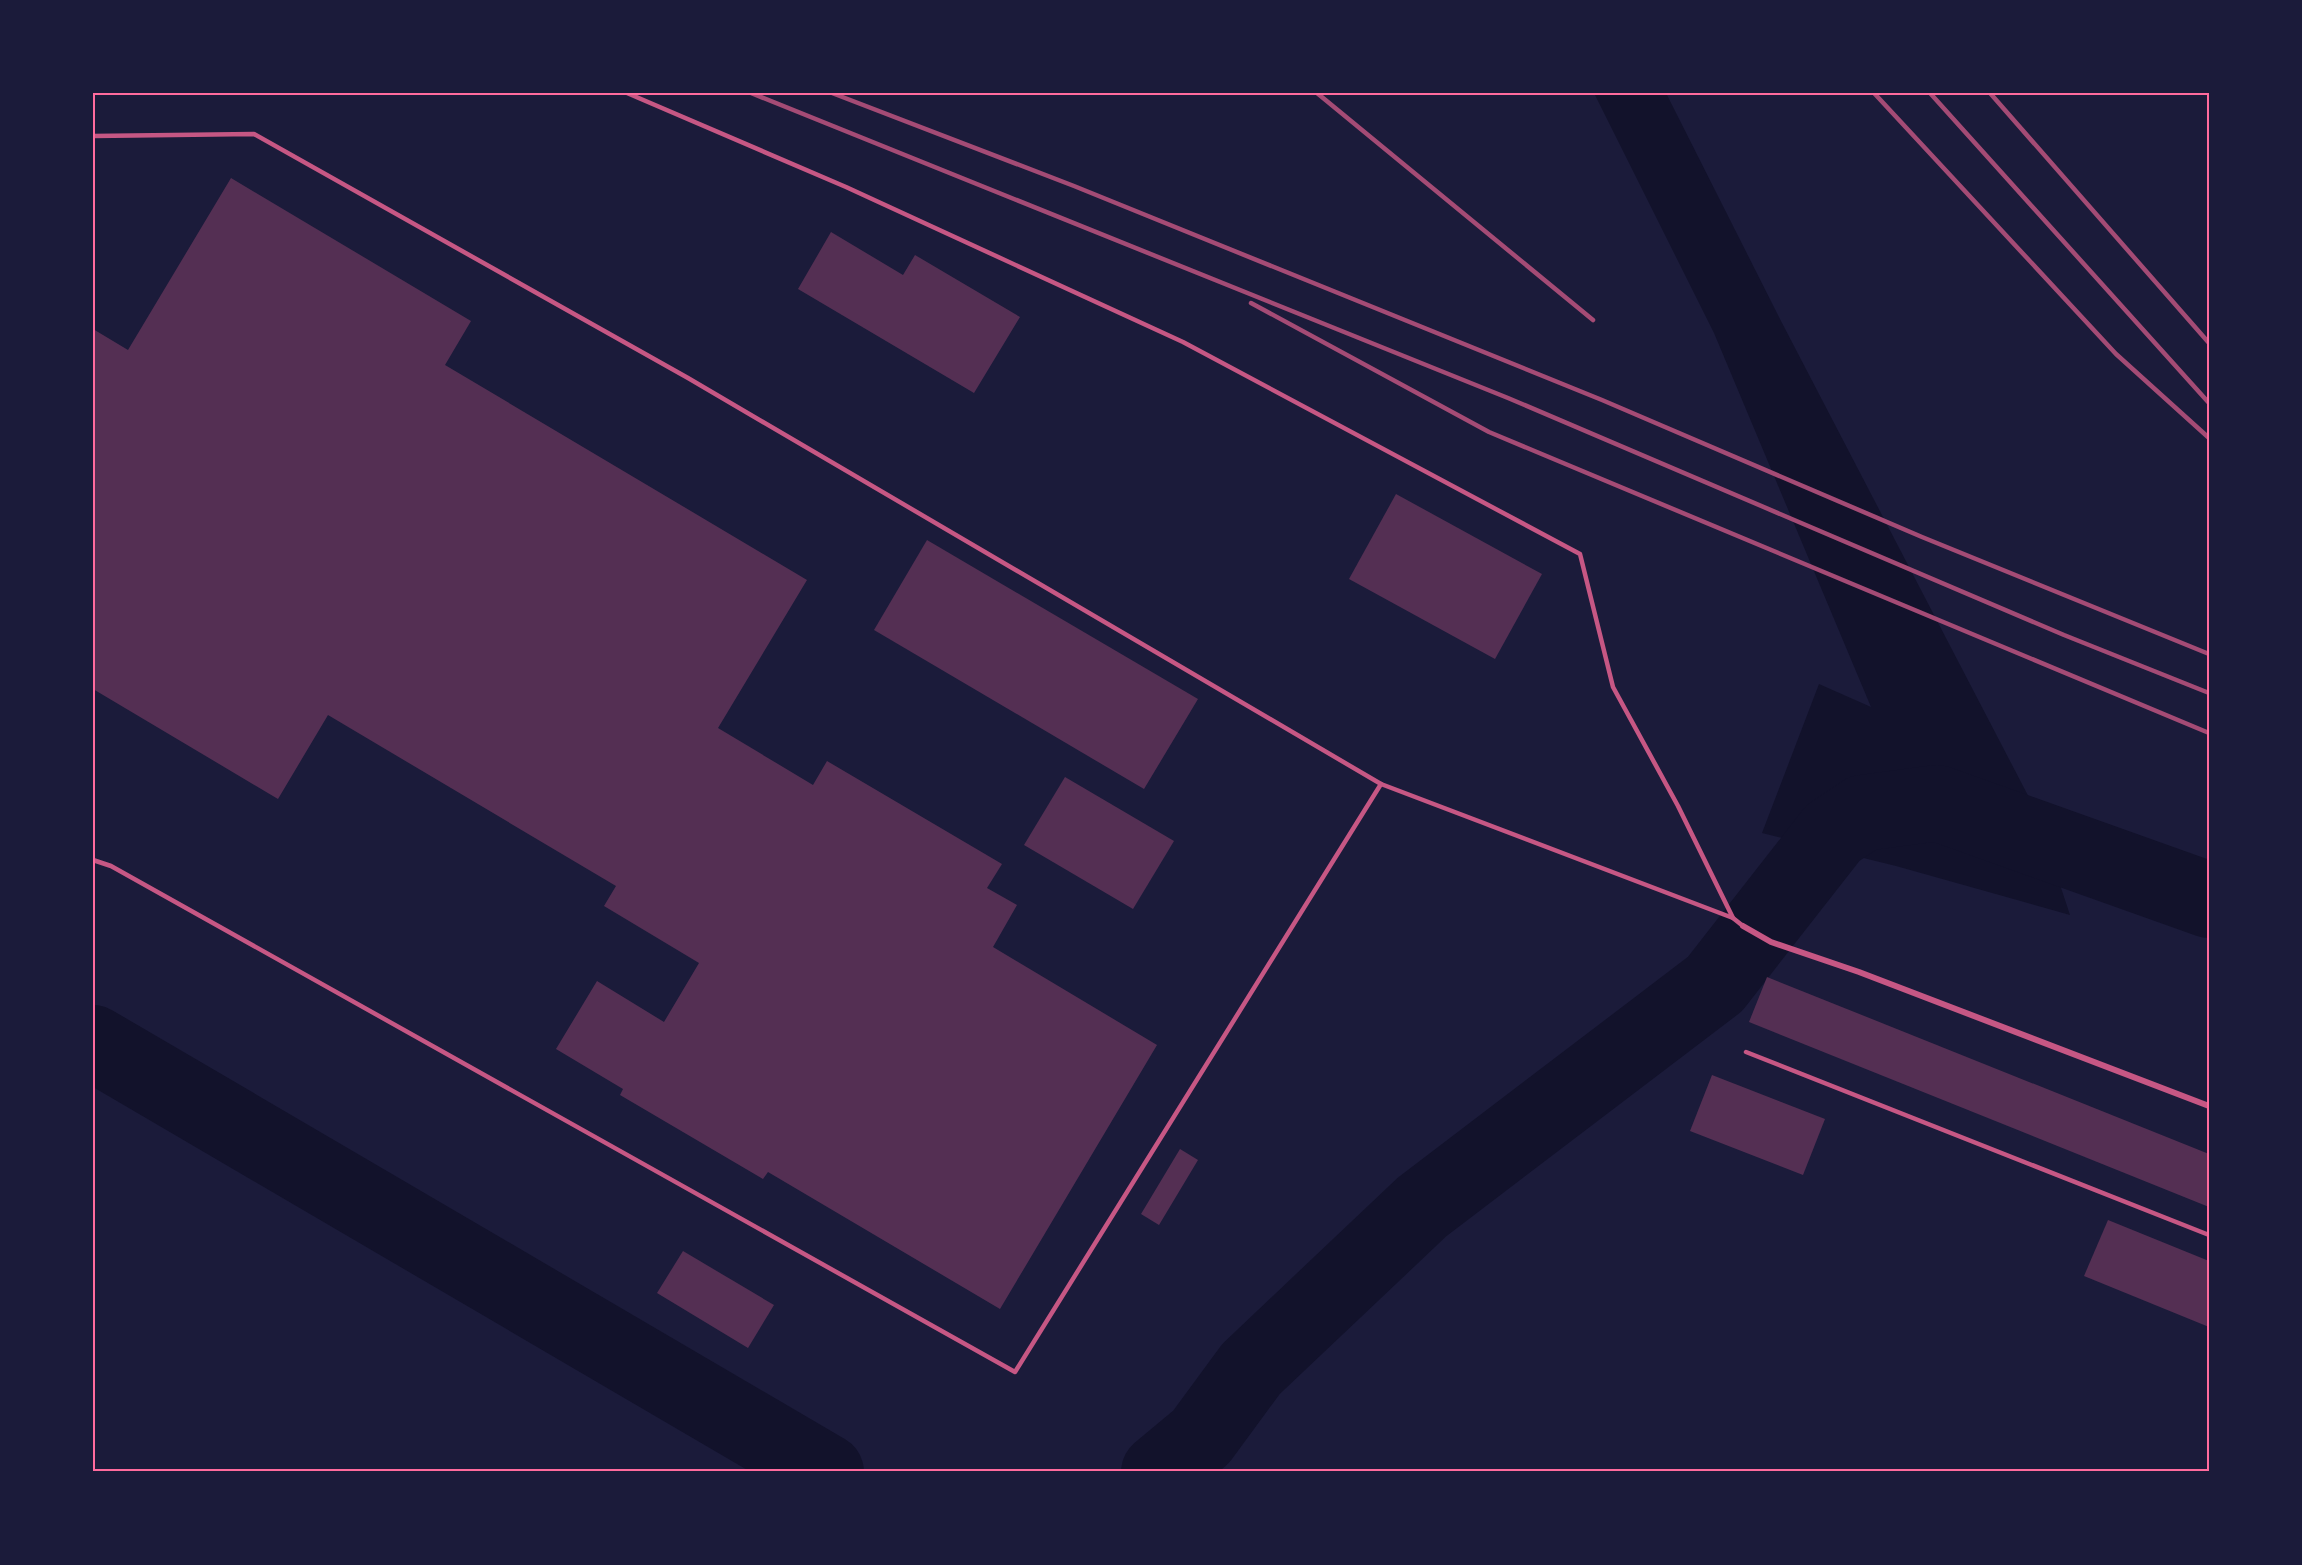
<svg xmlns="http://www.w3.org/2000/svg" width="2302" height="1565" font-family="Mulish,sans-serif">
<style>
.water{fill:#12122b}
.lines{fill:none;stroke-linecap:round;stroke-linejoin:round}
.river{stroke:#12122b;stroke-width:76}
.building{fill:#542f53}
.service{stroke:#c65784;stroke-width:4.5}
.minor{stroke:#c65784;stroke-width:6}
.rail{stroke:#a44b75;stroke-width:4.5}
.neatline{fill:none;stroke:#ff6b9d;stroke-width:2}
</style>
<rect width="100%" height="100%" fill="#1b1b3a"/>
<polygon class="water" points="1594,93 1666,93 1781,321 2035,809 2070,915 1896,866 1762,833 1819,684 1871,707 1714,333"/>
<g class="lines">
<g class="river">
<polyline points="93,1043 826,1472"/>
<polyline points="1159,1472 1201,1437 1251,1369 1422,1207 1715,984 1833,833 1863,813 1937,803 2209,900"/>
</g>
</g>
<g class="building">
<polygon points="231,178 471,321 445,365 807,580 718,728 813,785 827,761 1002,864 987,888 1017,905 993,947 1157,1045 1000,1309 768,1172 763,1179 620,1095 623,1089 556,1049 597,981 664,1022 699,963 604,906 616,886 328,715 278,799 93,689 93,329 128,350"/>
<polygon points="831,232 903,275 915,255 1020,317 974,393 798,289"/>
<polygon points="1396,494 1542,574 1495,659 1349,579"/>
<polygon points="927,540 1198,699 1144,789 874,630"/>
<polygon points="1065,777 1174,841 1133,909 1024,845"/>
<polygon points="1767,977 2209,1154 2209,1207 1749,1022"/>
<polygon points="1712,1075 1825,1119 1803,1175 1690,1131"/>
<polygon points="1180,1149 1198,1160 1159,1225 1141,1214"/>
<polygon points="2108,1220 2209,1261 2209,1327 2084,1276"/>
<polygon points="683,1251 774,1305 748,1348 657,1293"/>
</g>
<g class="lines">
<g class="service">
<polyline points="627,93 846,187 1183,342 1580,554 1613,687 1678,806 1733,918"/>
<polyline points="93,136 254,134 688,378 1381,784 1733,918 1743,926"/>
<polyline points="93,860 111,866 1015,1372 1381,784"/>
<polyline points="1746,1052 2209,1235"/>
</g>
<polyline class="minor" points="1743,926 1771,942 1859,972 2209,1106"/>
<g class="rail">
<polyline points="751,93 1508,398 2064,635 2209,693"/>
<polyline points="832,93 1074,186 1602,400 1922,537 2209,654"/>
<polyline points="1317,93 1593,320"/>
<polyline points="1874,93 2116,354 2209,438"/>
<polyline points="1930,93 2209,403"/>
<polyline points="1990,93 2209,343"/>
<polyline points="1251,303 1489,432 2209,733"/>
</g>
</g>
<rect width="2302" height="1565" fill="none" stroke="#1b1b3a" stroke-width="189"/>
<rect x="94" y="94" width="2114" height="1376" class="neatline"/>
</svg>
